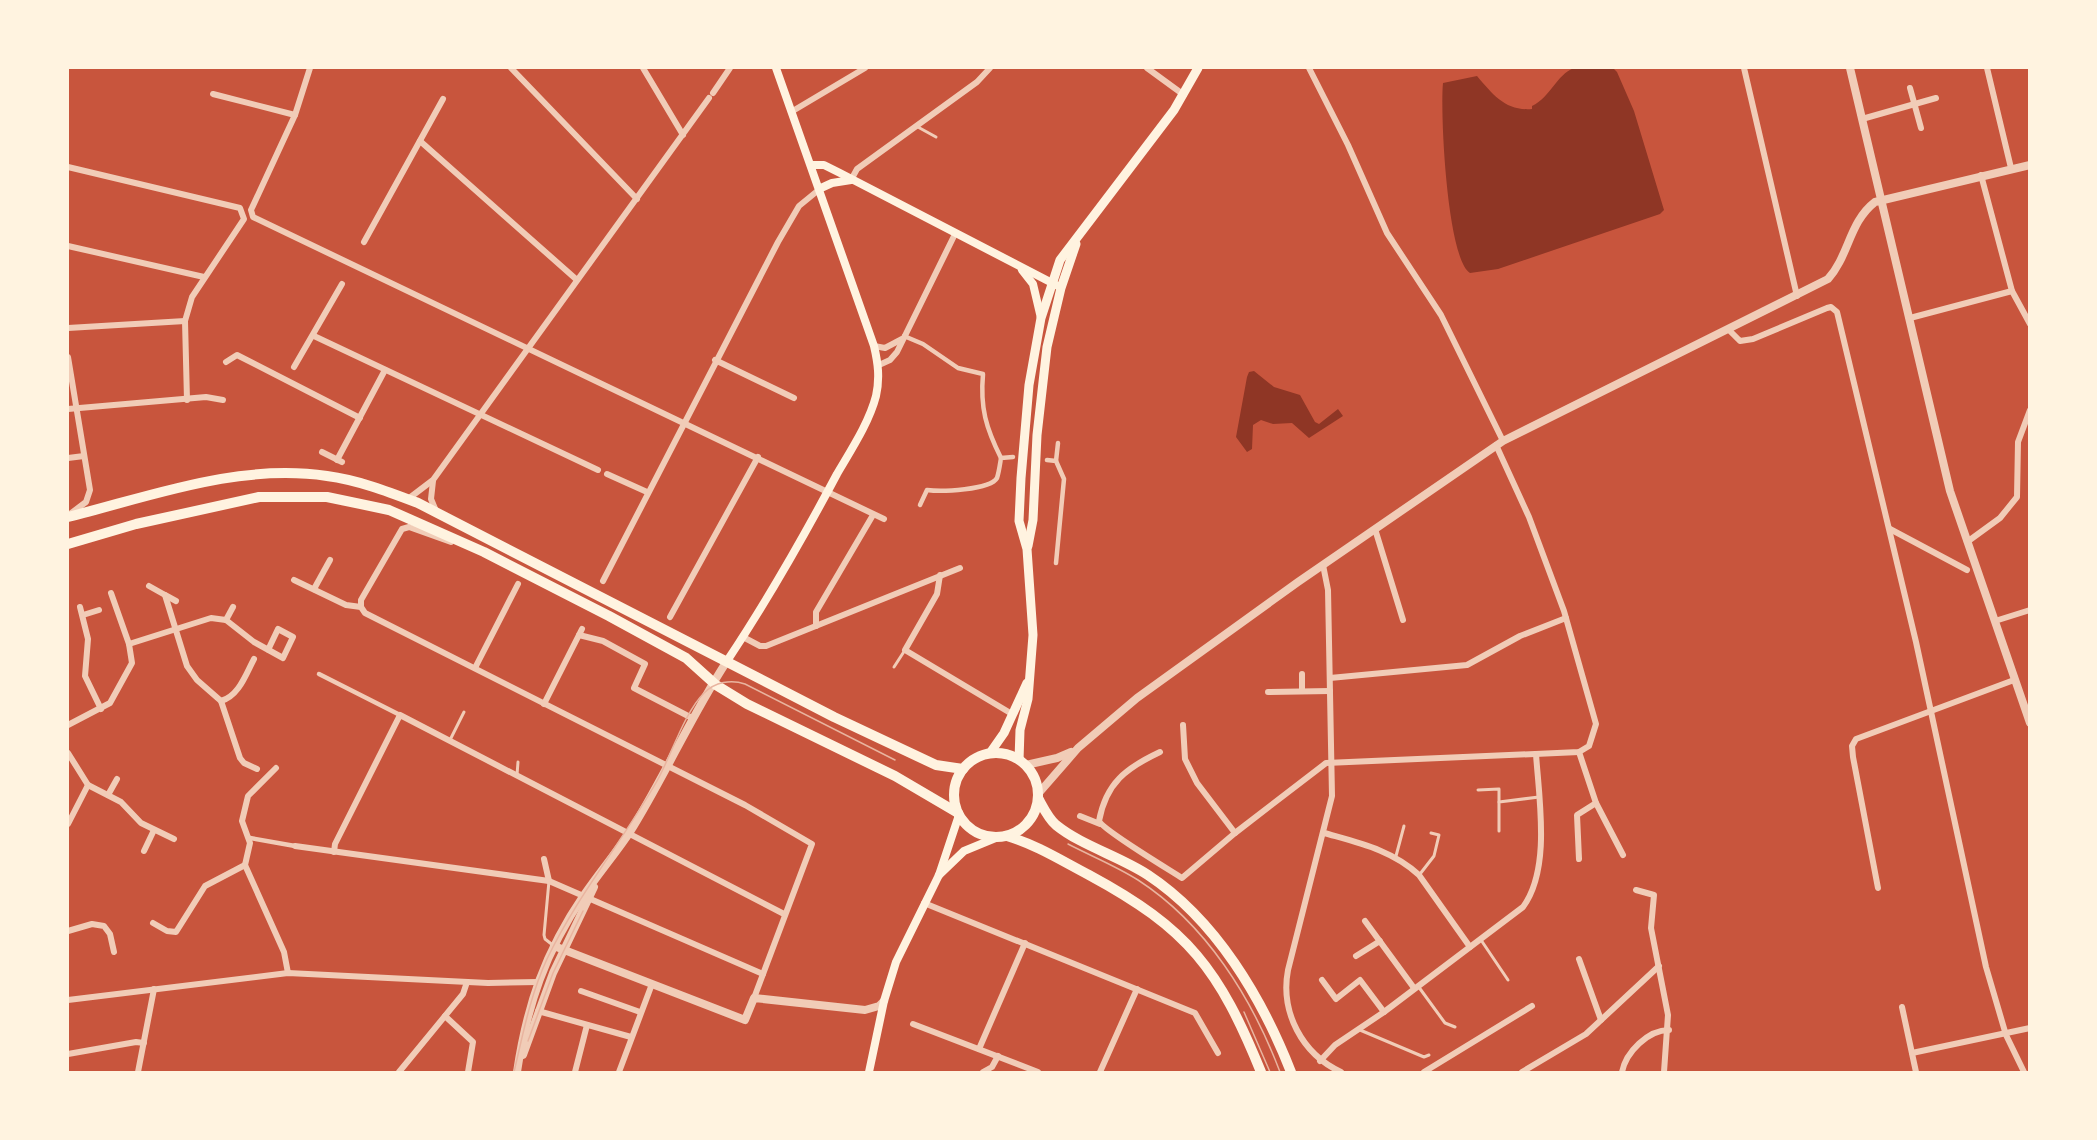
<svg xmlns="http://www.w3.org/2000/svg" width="2097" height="1140" font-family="'IBM Plex Sans',sans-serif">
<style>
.water{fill:#8f3625}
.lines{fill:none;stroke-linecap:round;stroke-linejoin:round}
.service{stroke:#f1ccb7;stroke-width:3}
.pedestrian{stroke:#f1ccb7;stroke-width:4.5}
.minor{stroke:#f1ccb7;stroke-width:6}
.tertiary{stroke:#f1ccb7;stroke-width:8}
.secondary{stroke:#fff3e0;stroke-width:8}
.primary{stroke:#fff3e0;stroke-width:9}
.trunk{stroke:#fff3e0;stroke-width:10}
.tram{stroke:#e9b49f;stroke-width:1.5}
</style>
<rect width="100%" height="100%" fill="#c8553d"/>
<g class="water">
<path d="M1574,68h39l4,4 17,39 30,99 -4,4 -162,55 -28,4c-23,-14 -30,-161 -27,-190l34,-7c17,20 29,35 55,33v-3c19,-9 24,-31 42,-38z"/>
<polygon points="1254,371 1274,387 1300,395 1315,422 1319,424 1338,409 1343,416 1309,438 1292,423 1273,424 1261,420 1253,425 1252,449 1247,452 1236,437 1247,377 1249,372"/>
</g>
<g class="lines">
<g class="service">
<polyline points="916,126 936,137"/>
<polyline points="894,667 905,650"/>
<polyline points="450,740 464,712"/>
<polyline points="517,775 518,762"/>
<polyline points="1478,790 1499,789 1499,802"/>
<polyline points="1499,831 1499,802 1539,797"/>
<polyline points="1396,856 1404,826"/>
<polyline points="1420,874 1434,856 1439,835 1431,833"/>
<polyline points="549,881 544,935 545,939 554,946"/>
<polyline points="1481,940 1508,980"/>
<polyline points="1418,986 1445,1023 1455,1027"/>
<polyline points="1360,1030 1424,1057 1429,1055"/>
</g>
<g class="pedestrian">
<path d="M904,336l19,8 35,24 25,6c-3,34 3,54 18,84"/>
<polyline points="1047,460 1056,461 1064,479 1056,563"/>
<polyline points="1056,461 1058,443"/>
<path d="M920,505l7,-15c14,2 63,0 70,-12 2,-6 3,-14 4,-20l12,-1"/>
<polyline points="319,674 400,715"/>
<polyline points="250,838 295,846"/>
</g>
<g class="minor">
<polyline points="310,68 295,115 251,210 253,217 884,519"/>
<polyline points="511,68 637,199"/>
<polyline points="643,68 683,135"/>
<polyline points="1147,68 1184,95"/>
<polyline points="1309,68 1348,145 1387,233 1441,315 1503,441"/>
<polyline points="1744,68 1797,296"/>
<polyline points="1987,68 2011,168"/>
<polyline points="1910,88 1921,128"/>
<polyline points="713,93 730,68"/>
<polyline points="213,94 295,115"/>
<polyline points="791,112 865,68"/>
<polyline points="1862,119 1936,98"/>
<polyline points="420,141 577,280"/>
<polyline points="68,167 240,208 244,219 192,297 185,321 187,400"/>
<polyline points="1981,175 2012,291 2030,324"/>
<polyline points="851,180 857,169 977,82 990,68"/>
<polyline points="364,242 443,99"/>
<polyline points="68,246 204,277"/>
<polyline points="1910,318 2012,291"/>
<polyline points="68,328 185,321"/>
<polyline points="1728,329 1740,341 1753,339 1827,308 1831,307 1837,312 1916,642 1986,967 2006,1035 2024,1072"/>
<polyline points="314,336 598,470"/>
<polyline points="874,346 885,348 902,339"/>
<polyline points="68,357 90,490 86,502 70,514"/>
<polyline points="715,360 794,398"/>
<polyline points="226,362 237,355 360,418"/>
<polyline points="879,365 890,360 897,352 955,234"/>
<polyline points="294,367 342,284"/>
<polyline points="68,409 206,397 223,400"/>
<polyline points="322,452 342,462"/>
<polyline points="68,458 84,456"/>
<polyline points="337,460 385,370"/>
<polyline points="607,474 647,492"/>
<polyline points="433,481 431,499 436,511"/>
<polyline points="408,499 433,480 709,98"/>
<polyline points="1375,529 1403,620"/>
<polyline points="1890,529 1967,570"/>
<polyline points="1967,542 2000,518 2017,497 2018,442 2030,410"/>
<path d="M1323,565l5,25 4,206 -44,174c-8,42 14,84 53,102"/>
<polyline points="940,575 937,594 905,650 1012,714"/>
<polyline points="294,580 346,605 361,607 365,613 745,805 812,844 754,998"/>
<polyline points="603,581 778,242 799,206 821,188"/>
<polyline points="149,586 165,595 187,666 197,680 221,701 240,758 244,763 257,769"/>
<polyline points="314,589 330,560"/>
<polyline points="165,595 176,601"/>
<polyline points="80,607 88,639 85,676 101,709"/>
<polyline points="361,607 361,600 402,529 409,527 451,542"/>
<polyline points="83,615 99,610"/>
<polyline points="670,617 758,457"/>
<polyline points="226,620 233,607"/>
<polyline points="1995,621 2030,610"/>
<polyline points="816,626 816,612 873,515"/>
<polyline points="579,635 603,641 645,664 634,688 692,718"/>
<polyline points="743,637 760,646 766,646 960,568"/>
<polyline points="129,644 211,618 226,620 254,642 283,658 293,637 278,629 268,650"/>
<polyline points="475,668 518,584"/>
<polyline points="1302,674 1302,691"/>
<polyline points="1330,678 1467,665 1520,636 1566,618"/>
<polyline points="1268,692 1330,691"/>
<path d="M221,701c18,-5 25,-27 33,-42"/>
<polyline points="544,704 582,629"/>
<polyline points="68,725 110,703 132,663 129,644 111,593"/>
<polyline points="1183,725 1185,759 1197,783 1235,833"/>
<path d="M1160,752c-34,16 -54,31 -61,69 4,9 69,48 83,57l53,-45 91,-70 253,-11 10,-6 7,-22 -32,-113 -35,-94 -33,-72"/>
<polyline points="1579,752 1596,803 1623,855"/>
<polyline points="68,753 88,785 121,802 141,823 174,839"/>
<polyline points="276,768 248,796 242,821 250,843 245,865 284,952 288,973"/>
<polyline points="108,795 117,779"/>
<polyline points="1080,816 1100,824"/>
<polyline points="68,824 88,785"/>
<path d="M1324,833c35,10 68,17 95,42l51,72"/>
<polyline points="295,846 549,881 763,974"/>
<polyline points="144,851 154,830"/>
<polyline points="334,852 335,844 400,715 784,914"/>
<polyline points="544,859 549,881"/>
<polyline points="1579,859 1577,815 1596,803"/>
<polyline points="1878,888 1853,757 1852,746 1856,739 2014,680"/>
<polyline points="1636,890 1654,895 1651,928 1668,1015 1664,1072"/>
<polyline points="924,903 1195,1013 1218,1053"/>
<polyline points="1365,921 1414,988"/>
<polyline points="153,923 167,931 176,932 205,886 245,865"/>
<polyline points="68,931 92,924 104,926 110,934 114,952"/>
<polyline points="1356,956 1380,941"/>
<polyline points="1579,959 1601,1020"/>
<polyline points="1322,980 1336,999 1360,980 1384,1012"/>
<polyline points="581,991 640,1012"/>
<polyline points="68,1000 288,973 488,983 538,982"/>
<polyline points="1902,1007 1916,1072"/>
<polyline points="538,1011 631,1037"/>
<polyline points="445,1016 473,1042 468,1072"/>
<polyline points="913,1024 1038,1072"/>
<polyline points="979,1049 1025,943"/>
<polyline points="1912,1053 2030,1028"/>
<polyline points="68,1054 136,1042 144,1043"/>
<path d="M1320,1061l15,-16 49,-33 139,-105c28,-38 16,-108 13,-153"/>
<polyline points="138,1072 154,989"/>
<polyline points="399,1072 463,994 467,982"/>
<polyline points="575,1072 587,1025"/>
<polyline points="619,1072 652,984"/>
<polyline points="983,1072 992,1067 998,1056"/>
<polyline points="1100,1072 1137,989"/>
<polyline points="1424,1072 1532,1006"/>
<polyline points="1522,1072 1586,1034 1659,966"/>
<path d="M1622,1072c4,-20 26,-42 47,-42"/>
</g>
<g class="tertiary">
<polyline points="1850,68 1950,491 2030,723"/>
<polyline points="1026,765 1057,758 1071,752"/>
<path d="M1038,794l40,-46 59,-50 161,-116 205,-141 325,-162c21,-23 21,-57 47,-77l155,-37"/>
<polyline points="554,946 745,1020 754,998 865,1010 879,1006 884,1001"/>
<polyline points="523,1055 553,973 594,887"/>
<path d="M517,1072c10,-67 28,-120 67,-177 15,-22 32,-42 46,-63 35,-56 61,-116 97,-171"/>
</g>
<g class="secondary">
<polyline points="812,165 824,165 840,173 1058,286"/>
<polyline points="821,188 832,183 851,180"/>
<polyline points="1022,270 1033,284 1041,318"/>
<path d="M727,661c40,-60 76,-123 110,-187 14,-24 32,-51 39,-78 4,-18 2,-33 -2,-50l-98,-278"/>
<polyline points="939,875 964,851 998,837"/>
<polyline points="869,1072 884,1001 896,962 939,875 959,815"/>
</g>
<g class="primary">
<polyline points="1028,546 1033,520 1037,435 1047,347 1061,288 1076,244"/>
<polyline points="990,753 1004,733 1027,683"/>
<polyline points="1019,760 1020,730 1028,699 1033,635 1027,549 1019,521 1021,478 1029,385 1041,318 1060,260 1174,110 1198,68"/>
</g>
<g class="trunk">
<path d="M68,517c84,-21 170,-54 259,-41 31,4 62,16 91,27l416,214 102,48 27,4"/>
<polyline points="68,544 136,524 259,497 327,497 389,510 484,552 609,616 686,658 716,685 747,704 895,776 958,813"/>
<circle cx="996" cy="795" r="42"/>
<path d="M1038,798c5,9 10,20 18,27 26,21 63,31 92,50 68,45 114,123 143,197"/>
<path d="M1007,836c30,9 55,25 82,39 100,54 130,94 172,197"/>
</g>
<g class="tram">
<path d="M1068,844c23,12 48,22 70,36 68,44 114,118 142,192"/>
<polyline points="1244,1012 1270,1072"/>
<polyline points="528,1041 553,973 583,911"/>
<path d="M514,1072c9,-38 16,-76 33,-113 30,-63 75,-117 110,-178 14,-25 27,-68 47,-88 11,-11 27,-14 41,-9l150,76"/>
</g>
</g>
<rect width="2097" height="1140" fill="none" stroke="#fff3e0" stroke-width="138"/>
</svg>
